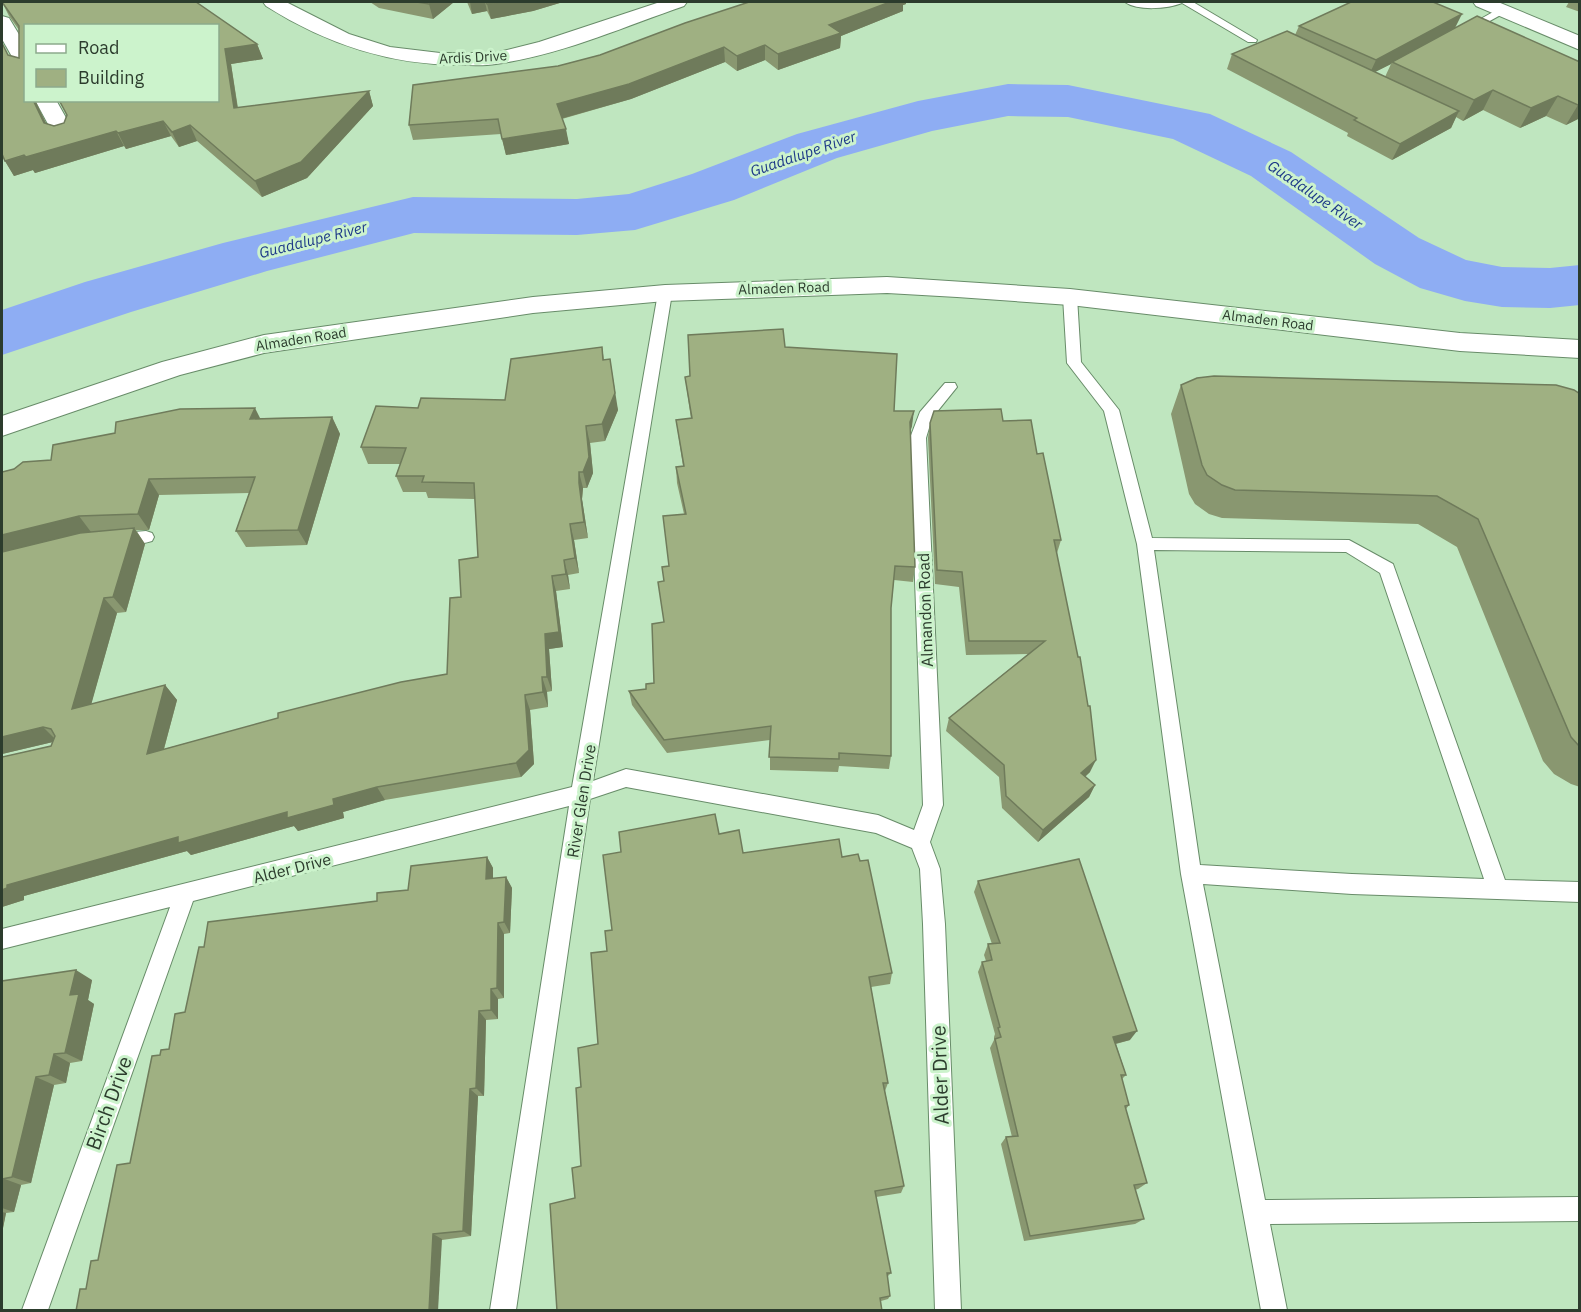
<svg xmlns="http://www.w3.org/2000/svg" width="1581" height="1312" font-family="'IBM Plex Sans',sans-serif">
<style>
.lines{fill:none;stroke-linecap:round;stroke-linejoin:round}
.river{fill:#8eadf3;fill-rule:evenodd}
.lane-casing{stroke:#688c69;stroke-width:2}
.street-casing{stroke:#688c69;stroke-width:2}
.secondary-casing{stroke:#688c69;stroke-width:2}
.lane{fill:#fff;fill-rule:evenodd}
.street{fill:#fff;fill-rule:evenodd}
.secondary{fill:#fff;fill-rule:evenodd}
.wall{fill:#899770;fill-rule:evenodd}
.shaded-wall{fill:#6f7b5b}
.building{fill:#9fb082;stroke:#6f7b5b;stroke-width:1.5;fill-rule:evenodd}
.labels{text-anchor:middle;stroke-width:6;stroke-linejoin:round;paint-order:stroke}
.far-street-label{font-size:14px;fill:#2c3c2d;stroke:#ccf3cc}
.far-water-label{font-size:15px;font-style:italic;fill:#1d3988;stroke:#ccf3cc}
.street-label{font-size:16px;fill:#2c3c2d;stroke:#ccf3cc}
.near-street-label{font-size:20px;fill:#2c3c2d;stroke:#ccf3cc}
</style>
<rect width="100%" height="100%" fill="#bfe6bf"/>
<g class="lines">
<polygon class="river" points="1008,84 1068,85 1210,114 1291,152 1419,238 1466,260 1502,267 1550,268 1580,265 1580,305 1550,308 1502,307 1465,301 1420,288 1375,264 1251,176 1173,139 1068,117 1008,116 932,131 837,158 734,200 635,230 577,235 414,233 267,271 131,312 2,355 2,310 85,282 223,243 413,197 577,199 629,194 692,174 797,134 918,101"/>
<defs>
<g id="lane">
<path d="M1125,2h68l64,38 -1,2h-8l-66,-39c-14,6 -45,8 -57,-1z"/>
<polygon points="1502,7 1507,10 1506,12 1468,33 1460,33 1459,31"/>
<polygon points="665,289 672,293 593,781 626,769 878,815 914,830 923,805 910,438 920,412 945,383 955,383 957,387 932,418 926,438 943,805 930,842 940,869 945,924 961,1310 935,1310 923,924 920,869 912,848 876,833 626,787 590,799 516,1310 490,1310 569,806 193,901 48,1310 22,1310 170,907 2,949 2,929 572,787 658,293"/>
<path d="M1070,293l7,4 4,65 38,48 33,128 197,2 44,24 112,316 75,2v20l-228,-8 -149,-10 62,316 315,-3v24l-310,3 17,86h-26l-80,-436 -44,-330 -33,-133 -37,-48 -4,-66zM1154,550l192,2 34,21 104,306 -132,-5 -152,-9z"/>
<path d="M146,531l6,2 2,4 -2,4c-12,4 -29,5 -41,1l-2,-4 2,-4z"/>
</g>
<g id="street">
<path d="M263,2h23l63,32 41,13 50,6h40l19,-1 40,-10 121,-40h27l-3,4c-61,21 -123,49 -188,58 -12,2 -24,1 -36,1 -71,0 -134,-21 -194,-59z"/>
<polygon points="2,16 9,18 26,46 26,71 19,69 2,39"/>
<polygon points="35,100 56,100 74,132 71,137 63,139 55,137"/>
</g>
<g id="secondary">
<polygon points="1473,2 1498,2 1580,36 1580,50 1476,6"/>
<polygon points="887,277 1070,289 1460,333 1580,340 1580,358 1460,351 1070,305 957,297 887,293 665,301 533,313 264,353 180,375 2,436 2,416 162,362 264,335 533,297 665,285"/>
</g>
</defs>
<use href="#lane" class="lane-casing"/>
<use href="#street" class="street-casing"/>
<use href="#secondary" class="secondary-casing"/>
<use href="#lane" class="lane"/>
<use href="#street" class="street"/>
<use href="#secondary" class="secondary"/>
</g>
<g class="wall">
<path d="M2,2l255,42 6,15 -32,5 7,44 131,-17 4,15 -66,72 -45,19 -65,-56 -18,6 -8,-11 -45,13 -2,-3 -89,27 -2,-3 -19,6 -9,-15 3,-106 11,3v-28l-10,-14zM26,26l41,90 -3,7 -10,3 -8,-3 -11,-23h-9z"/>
<polygon points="370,2 454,2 433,19 379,8"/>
<polygon points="467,2 563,2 533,11 491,19 487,11 472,14"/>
<polygon points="749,2 906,2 906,4 903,5 903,11 841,36 840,48 778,70 765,60 737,71 725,62 631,99 562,119 569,144 506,155 501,134 413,140 409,125 558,66 600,55"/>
<polygon points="1569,2 1580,2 1580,12 1566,7"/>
<path d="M1299,26l156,2 125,34v56l-14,7 -20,-9 -26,12 -37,-18 -20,11 -7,-4 -5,11 -59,32 -45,-24 1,-3 -121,-64 5,-15 63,-19zM1391,64l-6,13 -10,-5z"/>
<polygon points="602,347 604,360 618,410 605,441 590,443 593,473 587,488 583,488 582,499 588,538 574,540 579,573 568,575 570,589 556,591 563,647 549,649 552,691 547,692 548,707 530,710 534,764 521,777 385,800 343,812 344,818 298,831 294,826 191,855 187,851 24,896 24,900 2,907 2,757 51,746 53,742 2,754 2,472 51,460 260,418 332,417 340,434 307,545 246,547 236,531 249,493 159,495 149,530 136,530 145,544 126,612 117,613 91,704 165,685 177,700 164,749 447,674 461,597 478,557 475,499 428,498 426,492 403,492 396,476 400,464 368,464 361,447 418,408 505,400"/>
<polygon points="785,347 894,411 912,426 910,432 915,567 913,582 894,580 891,608 891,756 889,769 839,766 838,772 770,770 770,740 667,753 632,705 629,691 646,689 654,683 664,622 664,581 669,566 684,514 677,483 676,467 683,466 676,420 691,419 685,377 690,376"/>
<polygon points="1181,385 1580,394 1580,787 1571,784 1554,774 1543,761 1457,547 1418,524 1222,518 1209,514 1195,504 1189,494 1171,414"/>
<polygon points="1003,421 1037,454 1061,540 1057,553 1090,772 1085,777 1095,785 1089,797 1038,842 1002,808 999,777 946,731 949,718 1028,654 966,655 959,587 935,584 928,438 930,423"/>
<polygon points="719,834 743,853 842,857 892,973 890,984 871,987 888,1083 885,1091 904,1186 901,1193 876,1197 891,1273 887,1277 890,1296 888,1299 881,1301 575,1198 581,1166 581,1087 598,1044 607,951 612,930"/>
<polygon points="487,857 493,868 493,879 506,877 512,888 510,933 504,934 504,998 498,999 498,1019 486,1020 484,1096 478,1096 471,1236 86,1289 98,1260 130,1163 160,1055 169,1049 185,1012 204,947 377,901 408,890"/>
<polygon points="978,881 1130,1040 1116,1044 1126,1075 1122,1079 1129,1105 1126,1109 1147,1183 1138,1189 1135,1190 1144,1219 1135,1224 1024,1241 1001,1144 1006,1137 1012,1137 990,1048 994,1040 994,1037 995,1034 978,972 982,962 986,961 984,955 988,944 992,944 974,892"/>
<polygon points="92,980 88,1000 94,1004 82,1061 70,1063 66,1083 54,1085 31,1183 21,1185 14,1212 6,1213 2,1233 2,981"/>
</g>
<g class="shaded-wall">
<polygon points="433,2 454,2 433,19 429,4"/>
<polygon points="470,2 485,2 487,11 472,14"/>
<polygon points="502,2 563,2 533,11 491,19 487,4"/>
<polygon points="890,2 906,2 906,4 903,5 903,11 841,36 840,48 778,70 778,54 829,25"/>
<polygon points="1462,14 1454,30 1392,62 1391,64 1369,75 1376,60"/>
<polygon points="257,44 263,59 231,64 240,124 234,108 225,49"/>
<polygon points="765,45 765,60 737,71 737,56"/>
<polygon points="724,47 725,62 631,99 560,119 557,104"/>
<polygon points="1493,90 1483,110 1463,121 1474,100"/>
<polygon points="369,91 373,106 307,178 262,197 255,181"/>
<polygon points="1558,96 1546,116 1520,128 1531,108"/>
<polygon points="33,100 35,100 53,138 44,123"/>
<polygon points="1580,104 1580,118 1566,125 1578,105"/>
<polygon points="1459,111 1451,128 1392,160 1400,144"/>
<polygon points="163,121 171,136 126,149 118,133"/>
<polygon points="190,125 197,141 179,147 172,132"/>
<polygon points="566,129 569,144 506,155 502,139"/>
<polygon points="116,131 124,146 35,173 33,170 14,176 5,161"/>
<polygon points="610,359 618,410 605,441 602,424"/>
<polygon points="255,408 263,424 250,419"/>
<polygon points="914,411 912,426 908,438 910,422"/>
<polygon points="332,417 340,434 307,545 298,530"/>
<polygon points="586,426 590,443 593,473 587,488 583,472"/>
<polygon points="579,472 583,488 582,499 588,538 584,522 579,483"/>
<polygon points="149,479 159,495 149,530 138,514"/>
<polygon points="79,516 91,532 2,554 2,535"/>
<polygon points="570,524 574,540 579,573 575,558"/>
<polygon points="134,528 145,544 126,612 113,597"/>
<polygon points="564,560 568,575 570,589 566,574"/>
<polygon points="552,576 556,591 563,647 549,649 552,691 547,677 545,634"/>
<polygon points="104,598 117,613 86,723 72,709"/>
<polygon points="542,677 547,692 548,707 543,692"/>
<polygon points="165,685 177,700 159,767 147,754"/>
<polygon points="525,695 530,710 534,764 521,777 516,763"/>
<polygon points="43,727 57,741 2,754 2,737"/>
<polygon points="1096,760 1090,772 1075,785 1081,773"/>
<polygon points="1095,785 1089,797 1038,842 1043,830"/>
<polygon points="377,787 385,800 343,812 344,818 298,831 294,826 191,855 187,851 24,896 24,900 2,907 2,890 7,885 178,837"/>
<polygon points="487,857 493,868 493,891 486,879"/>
<polygon points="506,877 512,888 510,933 504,922"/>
<polygon points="498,923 504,934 504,998 497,988"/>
<polygon points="76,970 92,980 88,1000 94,1004 82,1061 65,1053 70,995"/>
<polygon points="491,989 498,999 498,1019 491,1010"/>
<polygon points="479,1011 486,1020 484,1096 476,1088"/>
<polygon points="1137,1031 1130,1040 1106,1046 1113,1037"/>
<polygon points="54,1054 70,1063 66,1083 49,1075"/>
<polygon points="36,1077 54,1085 31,1183 12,1177"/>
<polygon points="470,1089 478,1096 471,1236 463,1231"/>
<polygon points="2,1178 21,1185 14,1212 2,1208"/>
<polygon points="2,1212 6,1213 2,1233"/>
<polygon points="433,1234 442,1239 438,1311 429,1311"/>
</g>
<g class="building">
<path d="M2,2h194l61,42 -32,5 9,59 135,-17 -68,71 -46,19 -65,-56 -18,7 -9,-11 -45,12 -2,-2 -90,26 -2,-2 -19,6 -3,-7v-111l6,12 11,3v-32zM26,26h192v74h-159l8,15 -3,8 -10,3 -10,-3 -11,-23h-7z"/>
<polygon points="417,2 433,2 429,4"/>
<polygon points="486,2 502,2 487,4"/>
<polygon points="749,2 890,2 829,25 841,33 778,54 765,45 737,56 724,47 629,84 557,104 566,129 502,139 498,119 409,125 413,85 558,66 600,55 685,23"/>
<polygon points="1351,2 1433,2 1462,14 1376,60 1299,26"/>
<polygon points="1477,16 1580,62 1580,104 1578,105 1558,96 1531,108 1493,90 1474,100 1392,62"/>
<polygon points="1287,31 1459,111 1400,144 1354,120 1357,118 1232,54"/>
<polygon points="783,329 785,347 897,354 894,411 914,411 910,422 915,567 895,566 891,608 891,756 839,753 839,759 769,757 771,726 664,740 629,691 646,689 646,684 654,683 652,624 664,622 658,582 664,581 662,567 669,566 663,516 686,514 676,467 684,466 676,420 692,418 685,377 690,376 688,335"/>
<polygon points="602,347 603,360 610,359 615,393 602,424 586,426 589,457 583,472 579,472 579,483 584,522 570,524 575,558 564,560 566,574 552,576 559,632 545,634 547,677 542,677 543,692 525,695 529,750 516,763 377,787 333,799 334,805 287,818 287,812 178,843 178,837 7,885 7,888 2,890 2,757 51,746 55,736 51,729 43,727 2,737 2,552 80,533 134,528 113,597 104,598 72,709 165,685 147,754 278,718 278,713 401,682 447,674 450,598 461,597 459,560 478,557 474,483 422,482 424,476 396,476 406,448 361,447 376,406 418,408 421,398 505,400 511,359"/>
<polygon points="1214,376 1556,385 1574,390 1580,394 1580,747 1571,737 1478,519 1437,496 1235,490 1222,485 1207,475 1202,465 1181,385 1197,378"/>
<polygon points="255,408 250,419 332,417 298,530 236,531 255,477 149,479 138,514 79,516 2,535 2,472 14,469 23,462 51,460 53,445 115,433 116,422 180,409"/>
<polygon points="1001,409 1003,421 1031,420 1037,454 1043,453 1061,540 1054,540 1078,657 1080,657 1088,706 1090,706 1096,760 1081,773 1095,785 1043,830 1006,796 1004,765 949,718 1045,641 969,641 962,572 937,570 930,423 934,411"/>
<polygon points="715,814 719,834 739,830 743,853 839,839 842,857 858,854 860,861 868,860 892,973 869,977 888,1083 883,1083 904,1186 875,1191 891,1273 887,1273 890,1296 880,1298 882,1311 557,1311 550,1204 575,1198 572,1168 581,1166 576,1088 581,1087 578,1048 598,1044 591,953 607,951 605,931 612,930 603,855 621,852 619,832"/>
<polygon points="487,857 486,879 506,877 504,922 498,923 497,988 491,989 491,1010 479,1011 476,1088 470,1089 463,1231 433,1234 429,1311 76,1311 80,1289 86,1289 91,1261 98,1260 117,1165 130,1163 152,1056 160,1055 161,1050 169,1049 175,1014 185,1012 199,947 204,947 208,922 377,901 377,893 408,890 411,866"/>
<polygon points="1079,859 1137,1031 1113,1037 1126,1075 1121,1075 1129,1105 1125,1106 1147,1183 1134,1185 1144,1219 1030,1236 1006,1137 1018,1136 995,1039 1001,1037 998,1028 1000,1027 982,962 992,960 988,944 1000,943 978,881"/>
<polygon points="76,970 70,995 79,994 65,1053 54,1054 49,1075 36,1077 12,1177 2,1179 2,981"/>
</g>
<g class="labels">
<g class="far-street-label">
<text transform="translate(473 57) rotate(-3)" y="5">Ardis Drive</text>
<text transform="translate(784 288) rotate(-2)" y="5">Almaden Road</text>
<text transform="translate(1268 320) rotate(7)" y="5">Almaden Road</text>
<text transform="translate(301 339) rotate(-9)" y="5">Almaden Road</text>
</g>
<g class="far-water-label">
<text transform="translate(803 154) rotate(-19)" y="5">Guadalupe River</text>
<text transform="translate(1315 195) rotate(34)" y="5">Guadalupe River</text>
<text transform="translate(313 240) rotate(-14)" y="5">Guadalupe River</text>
</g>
<g class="street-label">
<text transform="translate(925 610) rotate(-92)" y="6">Almandon Road</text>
<text transform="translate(581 801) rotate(-81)" y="6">River Glen Drive</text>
<text transform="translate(292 868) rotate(-14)" y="6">Alder Drive</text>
</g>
<g class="near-street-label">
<text transform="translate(940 1075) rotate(-92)" y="7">Alder Drive</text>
<text transform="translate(109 1103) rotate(-70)" y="7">Birch Drive</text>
</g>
</g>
<rect width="1581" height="1312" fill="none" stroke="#2c3c2d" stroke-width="6"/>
<rect x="24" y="24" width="195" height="78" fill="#ccf3cc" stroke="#8caa8c" stroke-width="1.5"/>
<rect x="36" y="44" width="30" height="9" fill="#ffffff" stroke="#8caa8c" stroke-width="1.5"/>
<text x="78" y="54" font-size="18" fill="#2c3c2d">Road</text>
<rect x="36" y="69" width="30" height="18" fill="#9fb082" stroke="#8caa8c" stroke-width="1.5"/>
<text x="78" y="84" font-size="18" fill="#2c3c2d">Building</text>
</svg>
